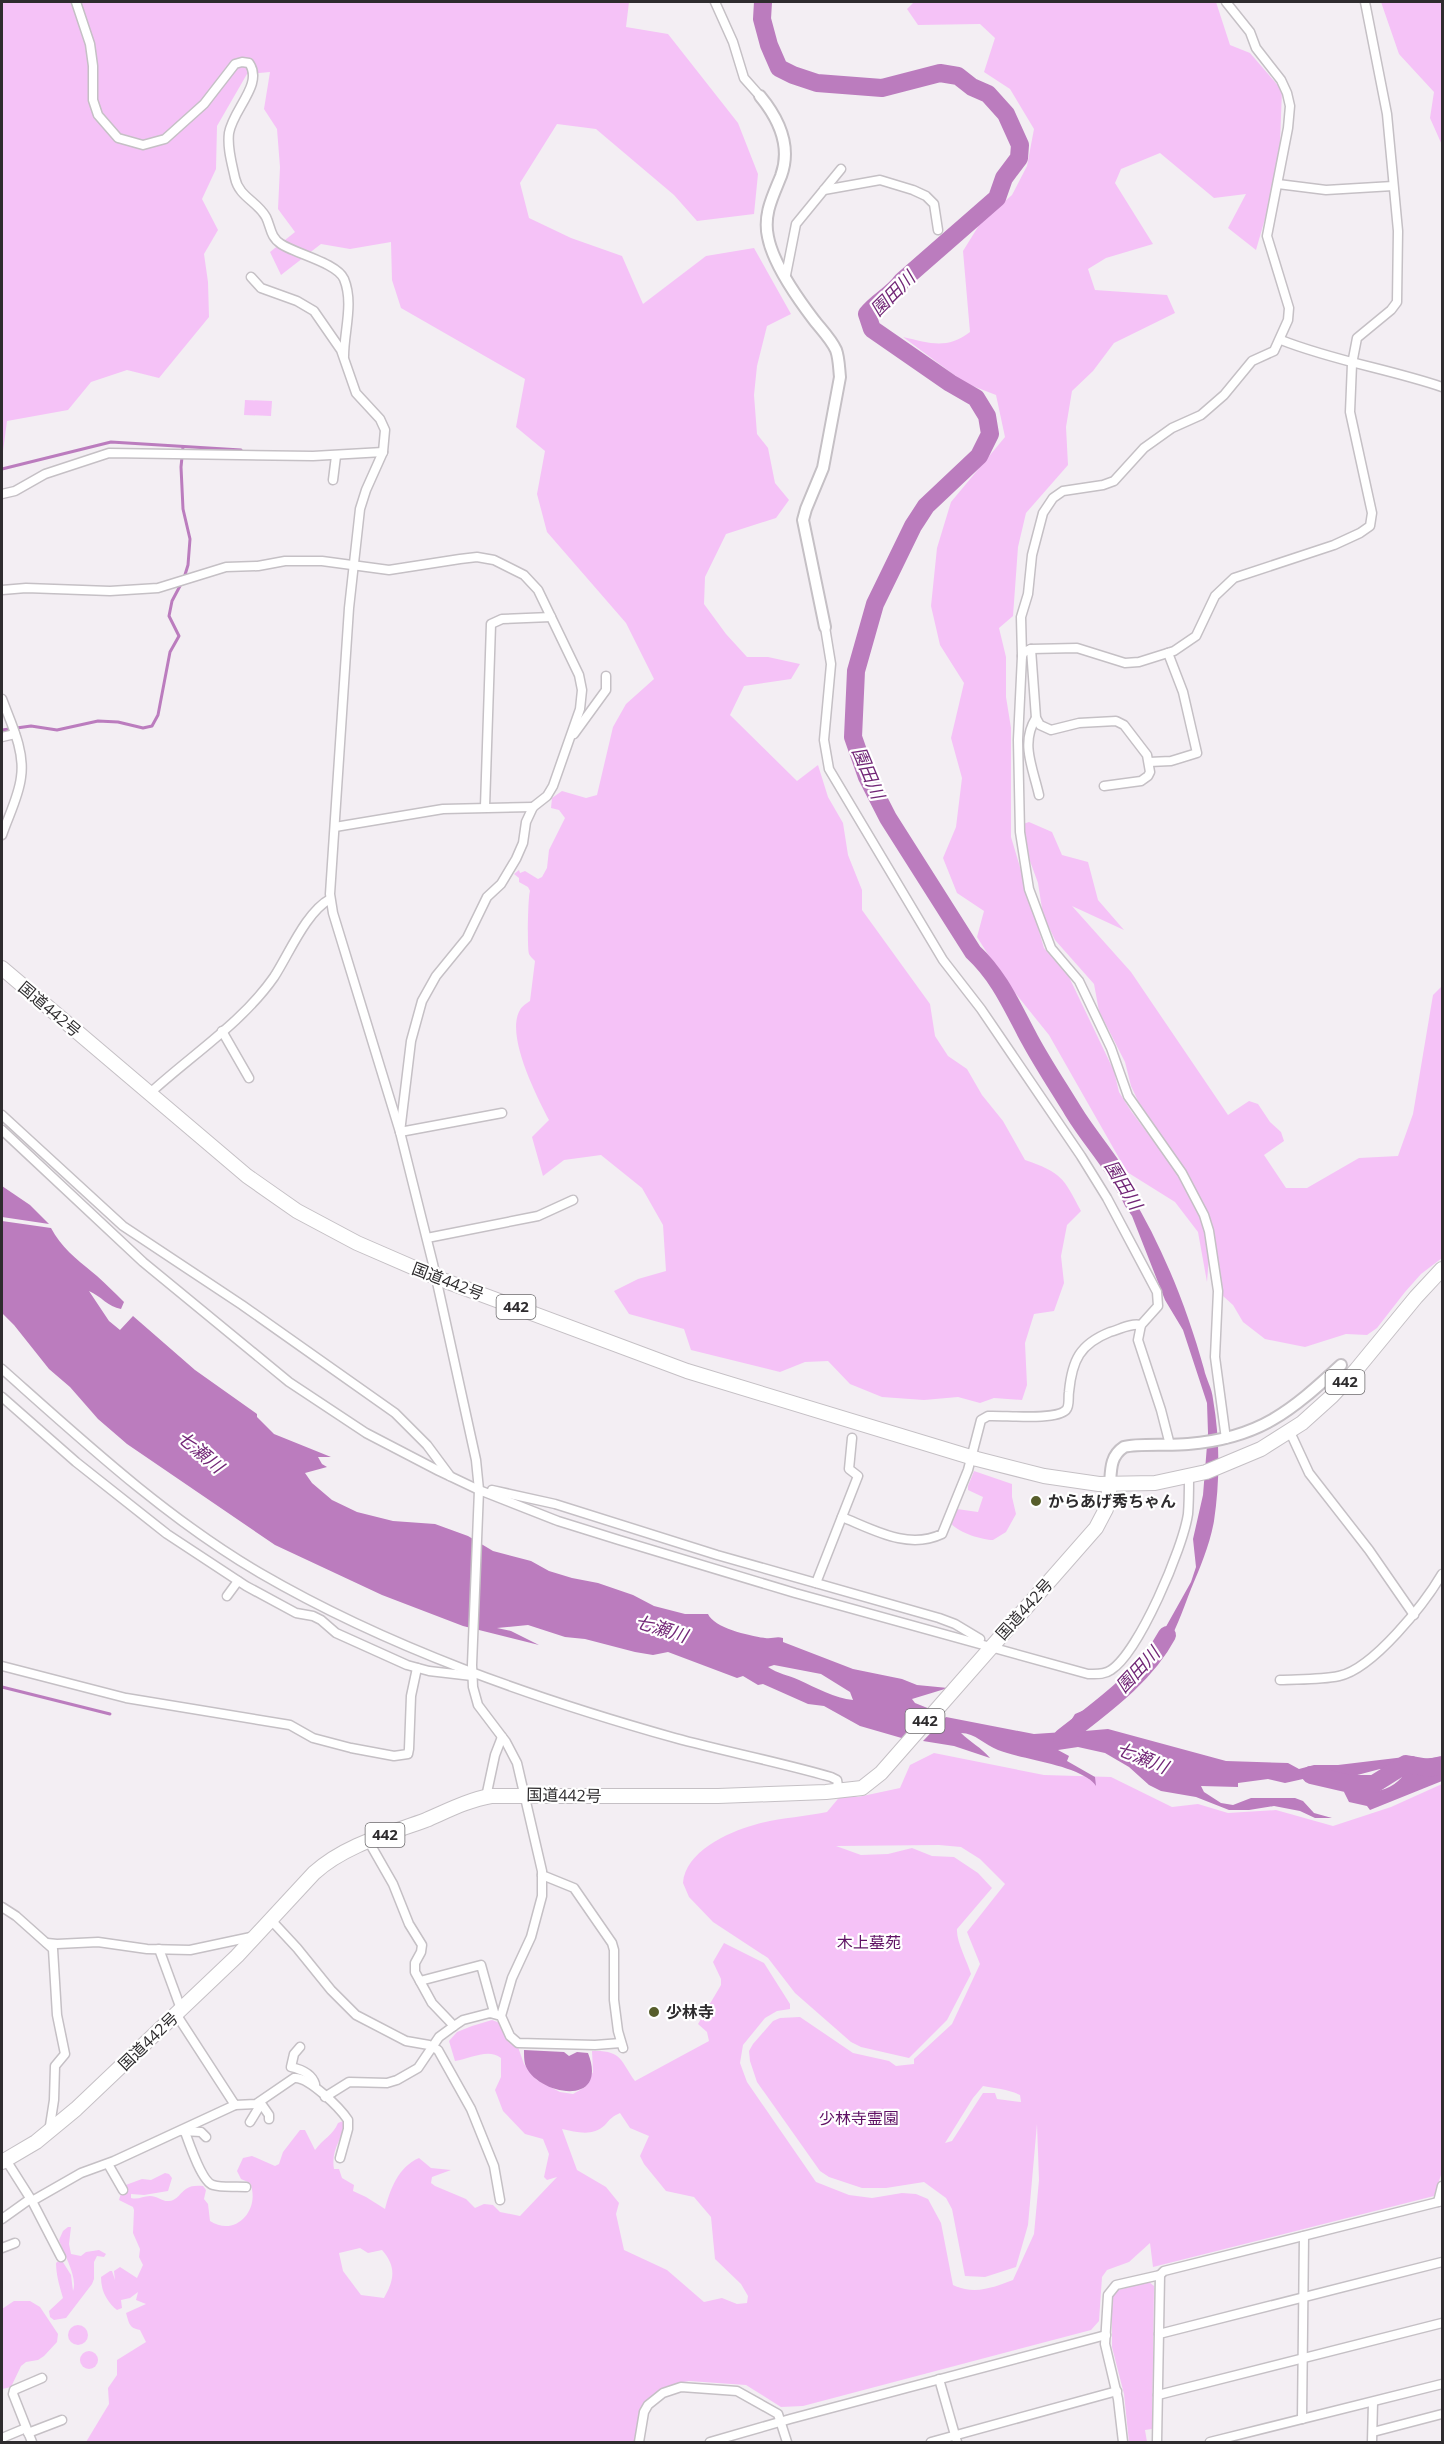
<svg xmlns="http://www.w3.org/2000/svg" width="1444" height="2444" font-family="'Open Sans','Noto Sans JP',sans-serif">
<style>
.green{fill:#f5c2f7;fill-rule:evenodd}
.water{fill:#bb7cbe;fill-rule:evenodd}
.lines{fill:none;stroke-linecap:round;stroke-linejoin:round}
.stream{stroke:#bb7cbe;stroke-width:3}
.river{stroke:#bb7cbe;stroke-width:18}
.minor-casing{stroke:#c5c0c5;stroke-width:11}
.tertiary-casing{stroke:#c5c0c5;stroke-width:14}
.trunk-casing{stroke:#c5c0c5;stroke-width:16}
.minor{stroke:#fff;stroke-width:8}
.tertiary{stroke:#fff;stroke-width:10}
.trunk{stroke:#fff;stroke-width:14}
.poi-dot{fill:#575d2b;stroke:#fff;stroke-width:2}
.labels{text-anchor:middle;stroke-width:4.5;stroke-linejoin:round;paint-order:stroke}
.shield{fill:#fff;stroke:#6d6b6d;stroke-width:1.5}
.shield-label{font-size:15px;font-weight:bold;fill:#2e2c2e}
.street-label{font-size:16px;fill:#2e2c2e;stroke:#fff}
.poi-label{font-size:16px;font-weight:bold;fill:#2e2c2e;stroke:#fff;text-anchor:start}
.park-label{font-size:16px;fill:#5f1164;stroke:#fff}
.water-label{font-size:18px;font-style:italic;fill:#722777;stroke:#fff}
</style>
<rect width="100%" height="100%" fill="#f3eef3"/>
<g class="green">
<path d="M2,2h627l-3,25 42,7 70,89 20,51 -4,40 -57,7 -23,-26 -78,-66 -39,-5 -37,59 9,35 42,20 51,18 21,48 63,-48 48,-8 37,66 -24,12 -10,40 -3,29 3,39 11,14 7,35 14,17 -13,18 -50,16 -21,43 -1,27 22,30 21,23h21l32,7 -9,15 -47,7 -14,29 67,66 21,-16 10,32 15,26 5,32 14,35v20l68,94 5,32 13,20 19,13 15,26 21,26 22,39c37,13 38,17 56,51l-14,14 -6,31 3,27 -10,28 -20,3 -9,29 2,42 -5,15 -28,-2 -14,5 -22,-6 -34,3 -42,-3 -32,-13 -22,-23 -23,1 -25,10 -89,-22 -7,-21 -55,-15 -15,-23 24,-12 28,-8 -3,-46 -21,-37 -41,-33 -37,5 -21,16 -11,-39 17,-17c-12,-23 -44,-85 -29,-110 2,-4 7,-7 10,-9l5,-40c0,0 -6,-6 -6,-7 -2,-5 -1,-59 1,-63l-2,-4 -9,-5v-4l-5,-4 5,-4 1,3 5,-2 13,8 4,-2 5,-9 2,-18 16,-32 -6,-8 -8,-2 1,-10 10,-7 24,7 11,-3 16,-68 13,-23 28,-25 -28,-56 -79,-91 -10,-38 8,-43 -29,-24 9,-48 -124,-71 -9,-28 -1,-38 -41,7 -29,-5 -40,31 -11,-23 25,-20 -17,-23 2,-42 -3,-38 -13,-20 6,-37 -23,2 -30,52 -1,43 -14,30 16,31 -14,24 4,28 1,35 -50,61 -32,-8 -36,12 -23,28 -61,11 -5,38z"/>
<path d="M914,2h302l14,43 20,8 32,37 -3,80 -23,80 -28,-22 18,-34 -32,4 -54,-45 -39,16 -6,14 38,61 -47,14 -18,11 7,21 72,5 8,18 -61,30 -21,28 -21,20 -6,36 2,38 -42,48 -8,34 -5,69 -14,12 7,29v40l5,31v109l33,111 25,29 45,94 5,21 12,19 48,64 12,11 2,-1 -3,-8 -52,-76 -7,-15 -6,-24 -26,-51 -5,-27 -39,-44 -12,-25 -5,-32 -8,-22 -7,-37 6,-2 23,10 10,23 26,7 10,38 26,30 -52,-24 59,66 97,143 21,-14 9,3 12,18 11,10 3,9 -20,14 22,33h21l52,-30 39,-2 15,-42 20,-119 9,-9v272l-21,16 -16,18 -28,36 -10,7 -21,-1 -41,13 -40,-8 -22,-17 -10,-17 -10,-9 -14,-40 -2,26 -9,-50 -23,-30 -48,-30 -78,-137 -46,-57 -26,-41 7,-26 -27,-18 -14,-35 13,-31 6,-49 -11,-40 13,-55 -24,-38 -9,-39 6,-58 14,-46 54,-65 -9,-42 -31,-12 -62,-46c27,6 43,13 67,-5l-7,-81 18,-29 31,-27 15,-29 7,-37 -24,-40 -26,-17 11,-34 -15,-14 -62,1 -11,-16z"/>
<polygon points="1381,2 1442,2 1442,145 1430,118 1434,92 1399,54"/>
<polygon points="245,400 272,401 271,416 244,415"/>
<path d="M974,1471l38,13v13l4,17 -10,18 -13,8c-11,0 -37,-8 -43,-18l1,-6 6,-7 21,3 5,-15 -15,-7v-4z"/>
<path d="M934,1753l110,22 67,2 61,30 26,-3 30,9 48,-3 57,16 58,-19 51,-23v388l-8,24 -281,71 -3,-24 -21,19 -22,8 -5,7 -3,44 -8,9 -288,76 -22,1 -35,-22 -57,-4 -11,2 -19,7 -19,20 -5,32h-549l23,-38 -1,-16 9,-13v-15l29,-18 -6,-12c-11,-2 -11,-7 -14,-17l20,-9 -10,-4 2,-8 -8,6 -9,2 1,8 -5,2c-11,-9 -16,-20 -16,-33l9,-6h2l3,9 -1,-9 6,-4 17,11 6,-13 -4,-8 1,-8 -7,-16 1,-23 -1,-3 -14,-7 4,-14 19,-7 9,1 14,-7 4,1 3,4 -4,13 -24,4 -13,-1v4c7,2 12,-2 19,-2 7,0 13,6 19,5 14,-2 11,-18 34,-15l3,4 -2,9 4,5 2,17c26,17 51,-12 40,-38l-9,-4 -4,-8 6,-13 9,-2 23,10 4,-2 4,-12 17,-22h5l10,20c8,-11 18,-15 23,-27l5,-2c3,16 -13,26 -9,48h5l3,9 12,7 -1,6 13,6 19,12c5,-19 13,-42 34,-51l12,10 20,2 -19,7 -1,6 4,3 31,13 9,9 9,-4 9,1 7,7 20,4 37,-39 -10,3 -3,-3 5,-23 -6,-15 -18,-5 -22,-23 -8,-21 6,-13v-19c-13,-10 -31,1 -46,3l-6,-20 8,-9 15,-6 20,-6 8,3 18,24 6,17 13,16 23,12 13,2 12,-7 8,-15 -1,-21c30,-1 28,9 43,30l74,-40 -2,-9 -9,-8 23,-39v-6l-8,-17 11,-19 40,20 26,41v5l-13,2 -12,7 -22,27 -3,18 7,19 69,100 33,13 23,3 30,-5 14,1 12,5 13,24 12,62c21,10 39,3 60,-5l21,-46 5,-54 -2,-56 -9,101 -12,42 -31,10 -20,-1 -13,-67 -6,-11 -22,-16 -38,6h-24l-33,-11 -9,-6 -63,-89 -7,-21 -1,-10 4,-7 20,-23 7,-3 20,-1 53,36 36,8 7,5 18,-2v-5l38,-35 28,-60 -13,-32 38,-48 -25,-25 -19,-12 -22,-2 -103,1 25,9 27,-1 24,-6 20,8 22,1 24,16 14,15 -35,41c-1,12 10,32 14,45l-24,46 -38,38 -48,-11 -10,-5 -56,-49 -27,-35 -55,-36 -24,-25 -6,-14c2,-31 45,-51 71,-58 23,-7 49,-8 73,-13l15,-18 16,3 42,-9 10,-23zM983,2086c11,2 28,4 37,9l1,7 -24,-3 -2,-6h-12l-31,48 -7,2 28,-45zM620,2113l10,15 19,8 -9,20 4,8 22,27 28,6 17,20 4,42 26,25 7,12 -1,7 -10,1 -15,-6 -18,4 -37,-32 -43,-20 -8,-36 3,-11 -13,-16 -29,-17 -15,-41c15,3 30,8 43,-4 5,-6 8,-9 15,-12zM360,2248l8,5 14,-3c15,17 12,30 2,48l-23,-3 -18,-24 -4,-18z"/>
<path d="M68,2227h3l-2,17 2,10 10,2 5,-4 13,-2 7,4 -2,3 -7,-1 -3,6v17l-2,5 -26,34 -12,2 -4,-3 -1,-6 14,-13c-3,-10 -7,-23 -7,-35l5,-4 10,16 2,16c5,-14 -9,-36 -14,-51l4,-9z"/>
<polygon points="1149,2282 1154,2286 1152,2429 1145,2430 1147,2442 1129,2442 1124,2394 1112,2347 1112,2296 1118,2290"/>
<polygon points="14,2301 30,2301 40,2307 58,2334 57,2342 44,2356 38,2360 26,2362 21,2366 11,2387 2,2389 2,2309"/>
<circle cx="78" cy="2335" r="10"/>
<circle cx="89" cy="2360" r="9"/>
</g>
<g class="water">
<path d="M1078,1120c61,72 101,159 126,249 2,10 8,19 9,30 7,40 7,82 1,122 -4,23 -14,47 -23,68 -8,20 -16,46 -29,62 -4,5 -11,4 -16,8 -11,10 -14,30 -28,41 -15,11 -42,10 -45,32l35,-3 118,32 62,2 11,6 15,-4h24l75,-9 7,3 22,-2v24l-72,29 -3,-4 -18,-4 -5,-10 4,-3c17,7 42,3 54,-12l-7,-8h-15l-34,9 -20,2 -23,-1 -18,4 -17,-4 -30,4v4l-37,-1 3,6 17,11 12,2 18,-7h44l8,3 11,12 18,5h-17l-15,-7 -26,-5 -25,4h-20l-33,-13 -35,-6 -12,-6 -20,-18 -24,-14 -27,-6 -20,3 11,6 -2,5 28,16 1,9c-14,-21 -73,-26 -98,-36 -13,-5 -23,-17 -37,-17 9,9 21,15 29,25l-36,-12 -31,-5 23,-24 88,17 30,-2 11,-18 28,-12 14,-10 8,-9 38,-51 28,-50 5,-15 -3,-28 10,-44 5,-62 -1,-30 -24,-73 -18,-30 -33,-84 -7,-10 -28,-58z"/>
<polygon points="2,1186 30,1205 49,1224 2,1217"/>
<path d="M2,1221l49,7c11,21 28,33 46,48 9,8 18,17 27,26l-3,7c-13,-2 -20,-13 -32,-18l20,30 11,9 13,-14 62,54 62,44v3l17,17 57,23h-13l4,7 5,3 -22,6 7,10 20,17 25,12 36,9 42,3 33,12 25,15 38,10 18,10 23,7 26,5 35,12 21,11 31,8h23c6,14 42,22 57,24 8,1 11,-2 18,0v4l70,27 49,10 15,6 31,3 -36,11 3,4 15,6 -25,30 -45,-13 -36,-20 -16,-2 -45,-20 -5,1 -15,-9 -6,2 -69,-26 -15,3 -18,-3 -50,-13 -20,-2 -37,-12 -31,3 14,3 28,14 -76,-19 -81,-31 -107,-50 -148,-101 -29,-25 -28,-32 -21,-18 -35,-44 -12,-12zM774,1665l47,9 29,18 3,8c-18,-2 -37,-12 -54,-20 -11,-5 -21,-6 -31,-13z"/>
<path d="M524,2050l40,2 5,4 8,-4 11,1c22,57 -54,41 -63,11 -1,-4 -1,-9 -1,-14z"/>
</g>
<g class="lines">
<g class="stream">
<polyline points="183,447 181,467 183,509 190,539 188,565 184,578"/>
<polyline points="2,469 111,442 241,450"/>
<polyline points="2,730 31,726 57,730 98,721 118,722 143,728 152,726 158,715 170,652 179,636 169,616 172,601 181,584"/>
<polyline points="2,1687 110,1714"/>
</g>
<g class="river">
<path d="M763,2l-1,17 7,26 10,23 14,7 24,8 65,5 58,-15 18,3 14,11 16,7 18,20 14,31 -1,13 -15,20 -7,20 -95,83c-10,14 -25,20 -35,33l5,15 78,54 26,15 11,18 3,18 -11,22 -53,50 -13,20 -38,78 -19,67 -3,66 14,40 21,41 85,134c27,25 40,57 57,88 13,24 29,48 43,71 17,28 39,51 54,80"/>
<path d="M1062,1738c38,-30 82,-60 105,-103"/>
<polyline points="1311,1775 1350,1784 1374,1784 1406,1764 1429,1768 1442,1765"/>
</g>
<defs>
<g id="minor">
<path d="M76,2l14,42 3,22v34l5,15 20,23 25,7 22,-6 39,-35 31,-40 7,-2 7,1c15,21 -16,46 -20,70 -2,15 3,31 6,45 4,19 22,23 31,39 5,10 4,20 15,27 15,10 56,19 63,35 10,24 0,52 0,77"/>
<polyline points="715,2 733,42 744,78 760,96"/>
<polyline points="1278,184 1326,190 1393,186"/>
<polyline points="824,190 880,180 913,190 926,196 934,204 938,230"/>
<polyline points="786,275 796,224 841,169"/>
<polyline points="251,277 261,288 297,301 314,311 341,350 356,393 380,419 385,430 383,452 366,490 360,509 349,608 330,894 333,913 400,1132 433,1264 476,1460 479,1490 472,1665 473,1687 478,1705 506,1742 517,1763 542,1871 542,1896 531,1937 512,1978 501,2016"/>
<path d="M1281,340c53,21 108,29 161,47"/>
<polyline points="333,480 336,456"/>
<polyline points="2,494 15,491 45,474 109,453 313,456 383,452"/>
<polyline points="2,590 26,588 110,591 158,588 226,567 258,566 285,561 322,561 389,570 460,559 477,557 494,560 524,575 538,590 579,675 582,690 580,709 553,786 547,796 533,807 526,822 523,843 516,859 501,884 487,897 467,938 436,976 422,1001 411,1041 400,1132 502,1113"/>
<polyline points="825,627 831,664 824,740 829,769 943,960 981,1009 1081,1156 1107,1198 1157,1292 1158,1306 1141,1325 1138,1340 1161,1410 1170,1445"/>
<polyline points="1031,649 1036,718 1040,725 1051,730 1079,723 1116,721 1124,725 1147,755 1150,772 1148,776 1141,781 1104,786"/>
<polyline points="1022,656 1021,617 1028,594 1032,555 1043,513 1053,498 1063,491 1103,485 1114,481 1144,448 1172,428 1201,415 1224,395 1252,361 1274,351 1288,320 1289,308 1267,236 1288,128 1290,106 1287,93 1281,80 1256,48 1250,32 1226,2"/>
<path d="M2,699c9,24 23,52 19,78 -2,19 -13,40 -19,58"/>
<path d="M1036,718c-16,25 -3,50 3,77"/>
<polyline points="574,734 606,690 606,676"/>
<polyline points="2,737 15,734"/>
<polyline points="1149,762 1171,761 1197,753 1183,692 1168,653"/>
<polyline points="485,807 491,624 502,619 551,617"/>
<polyline points="335,827 443,809 533,807"/>
<polyline points="222,1031 249,1078"/>
<path d="M149,1094c41,-38 93,-71 125,-117 15,-23 32,-65 56,-78"/>
<polyline points="2,1115 123,1226 242,1305 395,1413 427,1445 450,1476"/>
<path d="M2,1130l141,132 146,120 77,51 73,38 40,19 79,31 61,19 176,53 293,81c8,0 16,1 23,-4 28,-18 72,-122 77,-156 1,-12 1,-25 1,-37"/>
<polyline points="427,1238 538,1216 573,1200"/>
<path d="M2,1369c81,72 164,149 258,204 129,75 273,125 415,165 52,14 104,24 156,39l6,3 2,12"/>
<polyline points="2,1397 76,1462 167,1534 246,1586 296,1613 313,1616 321,1620 336,1633 407,1665 429,1671 472,1676"/>
<polyline points="1290,1432 1309,1473 1369,1550 1414,1615"/>
<polyline points="1226,1439 1215,1357 1218,1291 1209,1231 1204,1215 1182,1173 1128,1096 1111,1048 1079,981 1051,948 1029,889 1020,832 1018,740 1022,656 1024,652 1031,649 1077,648 1125,663 1139,662 1174,651 1196,636 1215,596 1234,578 1334,545 1360,533 1370,526 1372,513 1350,412 1352,364 1357,338 1391,310 1397,302 1398,231 1387,114 1365,2"/>
<polyline points="492,1490 555,1504 717,1555 939,1618 955,1624 980,1639"/>
<path d="M842,1517c32,13 66,33 100,17l26,-64 13,-50 7,-4c16,-1 67,5 78,-6 4,-4 2,-13 3,-18 3,-32 11,-48 41,-60 11,-3 20,-9 31,-7"/>
<polyline points="816,1583 858,1476 849,1469 852,1438"/>
<polyline points="227,1596 238,1581"/>
<polyline points="2,1666 126,1698 290,1725 313,1738 351,1748 394,1756 408,1754 409,1749 411,1696 417,1668"/>
<path d="M1280,1680c19,-1 40,0 59,-4 34,-7 86,-73 103,-102"/>
<polyline points="486,1797 495,1755 502,1737"/>
<polyline points="369,1842 393,1884 409,1924 422,1945 421,1952 415,1963 415,1972 432,2003 454,2026"/>
<polyline points="542,1875 574,1888 612,1943 614,1950 614,2000 618,2031 623,2048"/>
<polyline points="2,1907 16,1916 53,1949 57,2015 65,2054 55,2066 54,2100 49,2132"/>
<polyline points="271,1920 297,1948 331,1990 356,2015 406,2041 429,2045 438,2050 471,2109 494,2166 500,2200"/>
<polyline points="47,1943 57,1944 98,1942 147,1949 190,1950 251,1937"/>
<polyline points="159,1949 181,2009"/>
<polyline points="420,1981 481,1965 494,2012"/>
<path d="M176,2014l59,91 21,-1 38,-26c14,-2 46,30 54,42v9l-8,29"/>
<path d="M300,2047l-6,7 -3,13c9,2 21,7 24,17"/>
<polyline points="325,2097 349,2082 387,2083 397,2080 418,2068 439,2037 454,2026 463,2020 490,2013 501,2016 510,2036 518,2043 595,2045 621,2043"/>
<polyline points="260,2102 269,2115 269,2119"/>
<polyline points="250,2122 261,2104"/>
<polyline points="182,2131 201,2132 206,2137"/>
<path d="M185,2132c4,11 17,50 28,53 10,3 23,1 33,2"/>
<polyline points="6,2160 32,2201 61,2257"/>
<polyline points="108,2164 123,2190"/>
<polyline points="32,2201 81,2173 114,2161 235,2105"/>
<polyline points="1438,2202 1442,2186"/>
<polyline points="2,2219 30,2199"/>
<polyline points="2,2248 15,2243"/>
<polyline points="1159,2334 1442,2262"/>
<polyline points="939,2379 957,2442"/>
<polyline points="1158,2395 1442,2323"/>
<polyline points="1302,2419 1304,2236"/>
<polyline points="1373,2432 1442,2414"/>
<polyline points="28,2433 62,2420"/>
<polyline points="2,2438 26,2428"/>
<polyline points="32,2442 13,2394 14,2390 42,2378"/>
<polyline points="639,2442 644,2412 648,2405 663,2393 681,2387 737,2391 778,2414 787,2442"/>
<polyline points="710,2442 790,2419 1106,2335"/>
<polyline points="931,2442 1117,2391"/>
<polyline points="1123,2442 1118,2399 1105,2344 1108,2295 1116,2285 1160,2275"/>
<polyline points="1157,2442 1160,2275 1164,2271 1442,2201"/>
<polyline points="1210,2442 1442,2384"/>
<polyline points="1372,2442 1373,2402"/>
</g>
<g id="tertiary">
<path d="M760,96c19,23 32,50 21,80 -8,20 -18,38 -13,61 5,26 30,62 46,83 7,9 17,19 22,30 3,8 3,18 4,27l-17,91 -17,41 -3,11 22,107"/>
<path d="M1110,1485c1,-15 0,-29 14,-38 13,-4 48,-1 64,-3 72,-6 103,-33 153,-79"/>
</g>
<g id="trunk">
<polyline points="2,968 247,1176 297,1211 357,1243 440,1279 687,1371 977,1459 1044,1476 1099,1484 1155,1483 1206,1472 1261,1449 1302,1423 1332,1396 1356,1370 1416,1297 1442,1269"/>
<path d="M2,2162l34,-20 40,-33 161,-153 77,-83c31,-28 74,-39 112,-53 21,-9 42,-20 65,-24h227l108,-4 36,-4 19,-15 215,-245 10,-19 4,-24"/>
</g>
</defs>
<use href="#minor" class="minor-casing"/>
<use href="#tertiary" class="tertiary-casing"/>
<use href="#trunk" class="trunk-casing"/>
<use href="#minor" class="minor"/>
<use href="#tertiary" class="tertiary"/>
<use href="#trunk" class="trunk"/>
</g>
<g class="poi-dot">
<circle cx="1036" cy="1501" r="6"/>
<circle cx="654" cy="2012" r="6"/>
</g>
<g class="labels">
<g class="shield">
<rect x="496.5" y="1295" width="39" height="24" rx="4.5"/>
<rect x="1325.5" y="1370" width="39" height="24" rx="4.5"/>
<rect x="905.5" y="1709" width="39" height="24" rx="4.5"/>
<rect x="365.5" y="1823" width="39" height="24" rx="4.5"/>
</g>
<g class="shield-label">
<text x="516" y="1312">442</text>
<text x="1345" y="1387">442</text>
<text x="925" y="1726">442</text>
<text x="385" y="1840">442</text>
</g>
<g class="street-label">
<text transform="translate(50 1009) rotate(40)" y="6">国道442号</text>
<text transform="translate(448 1281) rotate(21)" y="6">国道442号</text>
<text transform="translate(1024 1609) rotate(-48)" y="6">国道442号</text>
<text transform="translate(564 1795) rotate(1)" y="6">国道442号</text>
<text transform="translate(148 2041) rotate(-44)" y="6">国道442号</text>
</g>
<g class="poi-label">
<text x="1048" y="1507">からあげ秀ちゃん</text>
<text x="666" y="2018">少林寺</text>
</g>
<g class="park-label">
<text x="869" y="1948">木上墓苑</text>
<text x="859" y="2124">少林寺霊園</text>
</g>
<g class="water-label">
<text transform="translate(893 294) rotate(-45)" y="6">園田川</text>
<text transform="translate(868 773) rotate(67)" y="6">園田川</text>
<text transform="translate(1123 1185) rotate(59)" y="6">園田川</text>
<text transform="translate(200 1452) rotate(40)" y="6">七瀬川</text>
<text transform="translate(661 1629) rotate(17)" y="6">七瀬川</text>
<text transform="translate(1138 1670) rotate(-47)" y="6">園田川</text>
<text transform="translate(1142 1758) rotate(22)" y="6">七瀬川</text>
</g>
</g>
<rect width="1444" height="2444" fill="none" stroke="#2e2c2e" stroke-width="6"/>
</svg>
